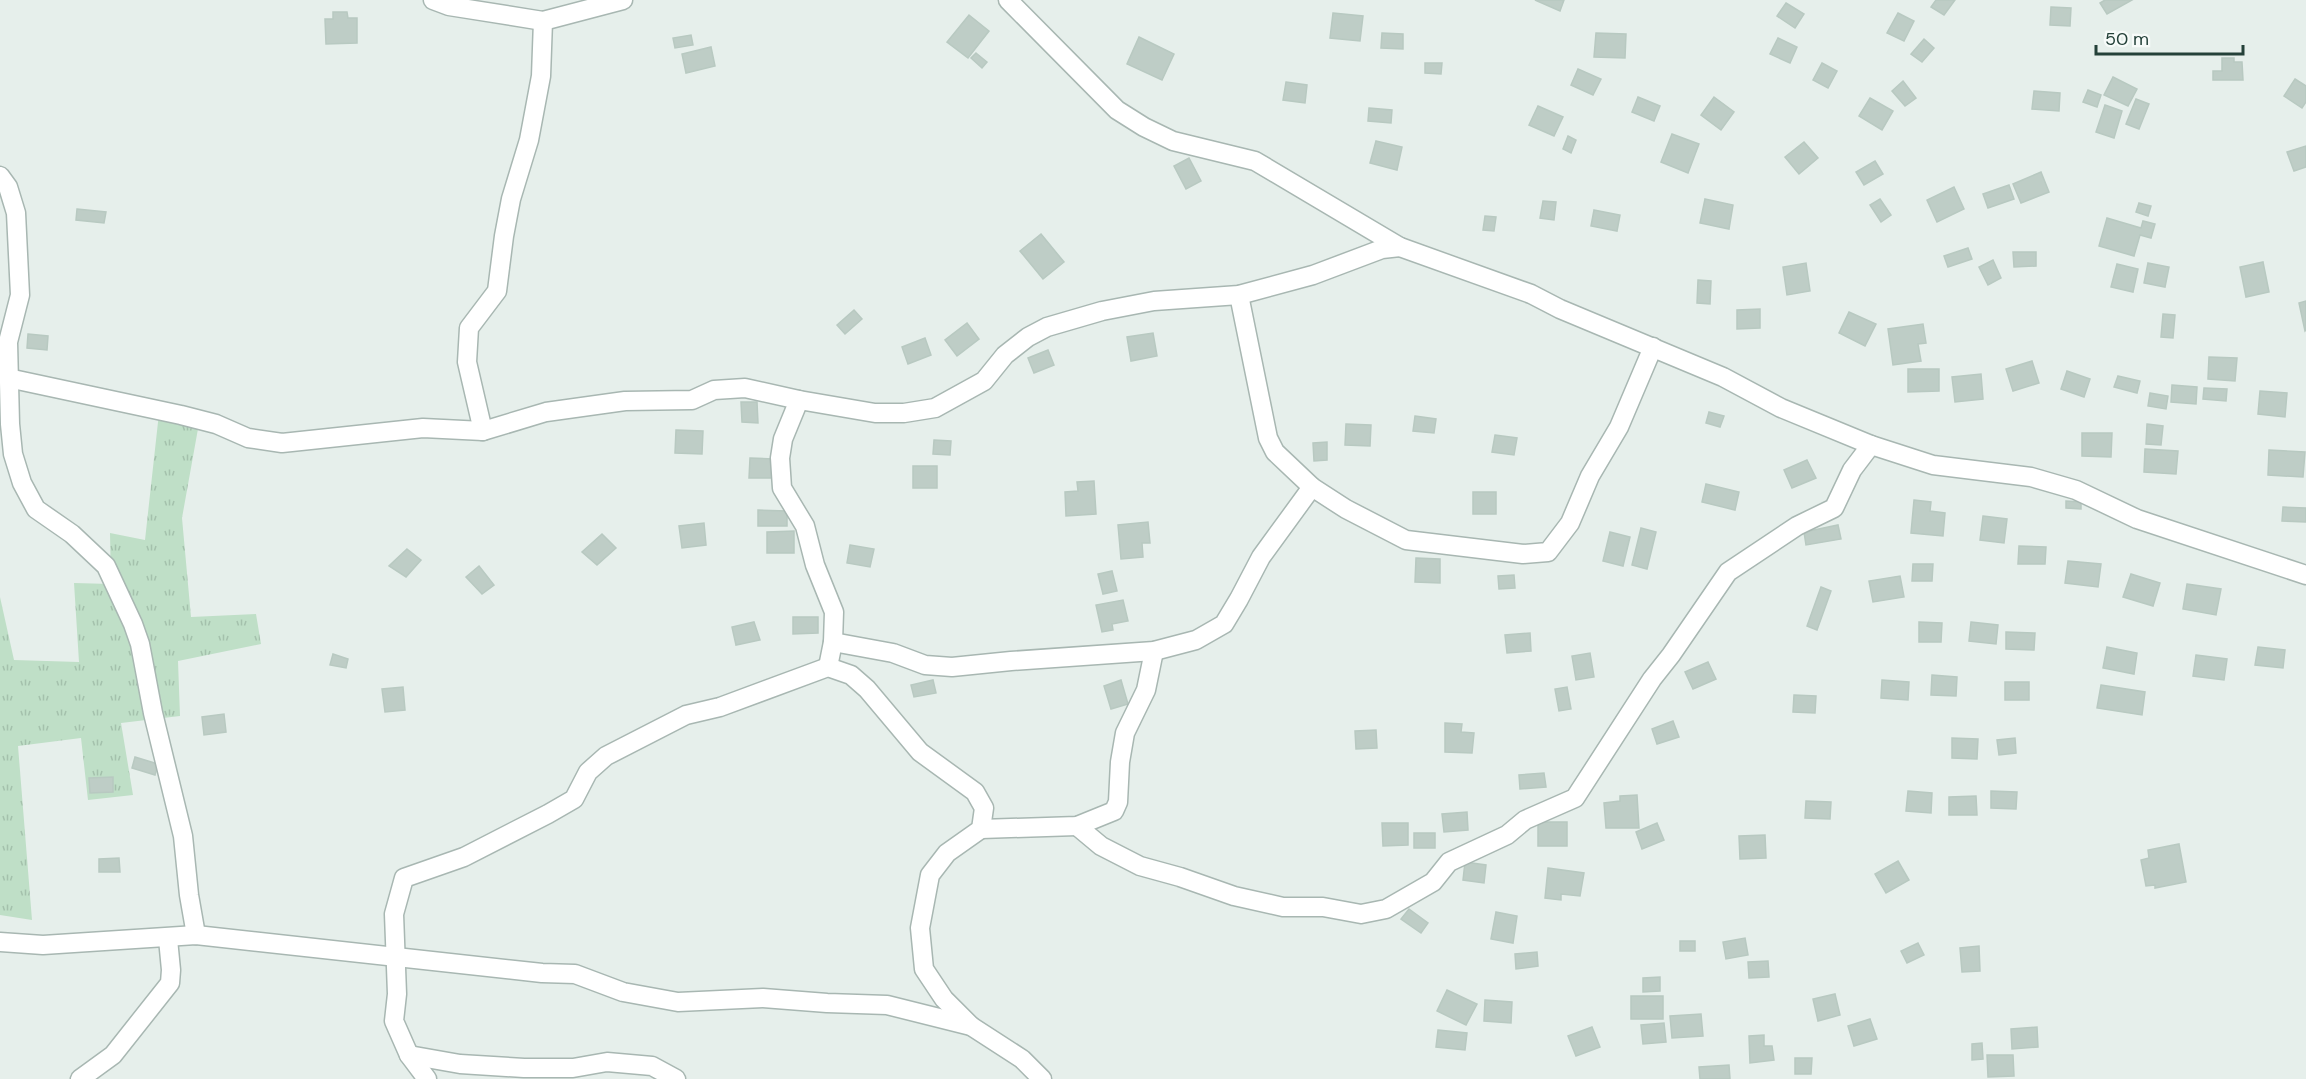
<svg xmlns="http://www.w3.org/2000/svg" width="2306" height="1079" font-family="'DM Sans',sans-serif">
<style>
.grass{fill:url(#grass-tufts)}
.building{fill:#becdc6;stroke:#b8c9c1;stroke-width:1.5}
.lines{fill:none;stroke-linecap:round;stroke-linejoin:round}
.minor-casing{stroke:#a8b7b2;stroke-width:21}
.minor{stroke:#fff;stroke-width:18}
</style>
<defs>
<pattern id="grass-tufts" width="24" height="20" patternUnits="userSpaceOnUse" patternTransform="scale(1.5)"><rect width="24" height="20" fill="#bfdfc7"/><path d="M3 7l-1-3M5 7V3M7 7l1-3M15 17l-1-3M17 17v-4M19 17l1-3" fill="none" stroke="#a4c1ac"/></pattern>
</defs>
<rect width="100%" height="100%" fill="#e6efeb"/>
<polygon class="grass" points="160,404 201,412 182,518 191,617 256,614 261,644 178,661 180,716 121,723 133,795 88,800 81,738 18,746 32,920 0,915 0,597 14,660 79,662 74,583 111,584 110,533 145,540"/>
<g class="building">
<polygon points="1535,0 1564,0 1560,11"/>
<polygon points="1936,0 1955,0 1944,15 1931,7"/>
<polygon points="2105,0 2132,0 2107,14 2100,3"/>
<polygon points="1786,3 1804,14 1795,28 1777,16"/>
<polygon points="2051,7 2071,8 2070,26 2050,25"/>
<polygon points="333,12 347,12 348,18 357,18 357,43 326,44 325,19 333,19"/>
<polygon points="1333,13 1363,16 1360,41 1330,38"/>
<polygon points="1898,13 1914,21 1904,41 1887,33"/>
<polygon points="969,15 989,31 968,58 947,42"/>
<polygon points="1382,33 1403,34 1403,49 1381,48"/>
<polygon points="1596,33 1626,34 1625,58 1594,57"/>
<polygon points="691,35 693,45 675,48 673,38"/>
<polygon points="1139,37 1174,54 1162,80 1127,64"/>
<polygon points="1778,38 1797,47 1790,63 1770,54"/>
<polygon points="1924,39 1934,48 1922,62 1911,54"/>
<polygon points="711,47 715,66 686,73 682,54"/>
<polygon points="976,53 987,62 982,68 971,58"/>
<polygon points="2222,58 2234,58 2234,62 2242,62 2243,80 2213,80 2213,71 2222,71"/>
<polygon points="1425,63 1442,63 1441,74 1425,73"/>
<polygon points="1822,63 1837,71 1828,88 1813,80"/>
<polygon points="1578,69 1601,79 1593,95 1571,85"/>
<polygon points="2113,77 2137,89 2128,106 2104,95"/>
<polygon points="2295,79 2306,86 2306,102 2302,108 2284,96"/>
<polygon points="1903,81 1916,98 1905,106 1892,91"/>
<polygon points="1286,82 1307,85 1305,103 1283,100"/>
<polygon points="2088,90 2101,95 2097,107 2083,102"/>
<polygon points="2034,91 2060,93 2059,111 2032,109"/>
<polygon points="1638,97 1660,106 1654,121 1632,112"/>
<polygon points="1714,97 1734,112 1721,130 1701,115"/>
<polygon points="1870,98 1893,111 1882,130 1859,116"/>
<polygon points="2136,99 2149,104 2139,129 2126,124"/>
<polygon points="2105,105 2122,111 2114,138 2096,132"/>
<polygon points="1538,106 1563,117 1554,136 1529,125"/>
<polygon points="1369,108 1392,110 1391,123 1368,121"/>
<polygon points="1672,134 1699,144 1688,173 1661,162"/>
<polygon points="1568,136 1576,140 1571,153 1563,149"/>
<polygon points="1376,141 1402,147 1397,170 1370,163"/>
<polygon points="1804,142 1818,158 1799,174 1785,157"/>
<polygon points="2306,146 2306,167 2294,171 2287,152"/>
<polygon points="1189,158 1201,181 1186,189 1174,166"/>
<polygon points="1875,161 1883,174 1864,185 1856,172"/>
<polygon points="2041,172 2049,192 2021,203 2013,184"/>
<polygon points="2009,185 2014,199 1988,208 1983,194"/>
<polygon points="1954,187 1964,209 1937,222 1927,200"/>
<polygon points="1705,199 1733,205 1729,229 1700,223"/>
<polygon points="1880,199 1891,215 1881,222 1870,205"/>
<polygon points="1543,201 1556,202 1554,220 1540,218"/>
<polygon points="2139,203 2151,206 2148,216 2136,212"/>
<polygon points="77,209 106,212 104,223 76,220"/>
<polygon points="1594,210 1620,215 1617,231 1591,226"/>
<polygon points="1485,216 1496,217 1494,231 1483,230"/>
<polygon points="2107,218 2141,228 2143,221 2155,224 2151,238 2140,235 2134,256 2099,246"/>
<polygon points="1041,234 1064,262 1043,279 1020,251"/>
<polygon points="1968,248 1972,259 1948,267 1944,256"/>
<polygon points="2013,252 2036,252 2036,266 2014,267"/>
<polygon points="1993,260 2001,278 1988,285 1979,267"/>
<polygon points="2263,262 2269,292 2246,297 2240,267"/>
<polygon points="1806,263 1810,291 1787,295 1783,267"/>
<polygon points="2148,263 2169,267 2165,287 2144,283"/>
<polygon points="2117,264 2138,269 2133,292 2111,287"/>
<polygon points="1698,280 1711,281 1710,304 1697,303"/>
<polygon points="2306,301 2306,330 2305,331 2299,303"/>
<polygon points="1760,309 1760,328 1737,329 1737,310"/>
<polygon points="854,310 862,319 845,334 837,325"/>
<polygon points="1849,312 1876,324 1865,346 1839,333"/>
<polygon points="2163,314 2175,315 2173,338 2161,337"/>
<polygon points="967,323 979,339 957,356 945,340"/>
<polygon points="1923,324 1926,343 1918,344 1921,361 1893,365 1888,329"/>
<polygon points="1153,333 1157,356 1131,361 1127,337"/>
<polygon points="28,334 48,336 47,350 27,348"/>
<polygon points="925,338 931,355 908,364 902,347"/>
<polygon points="1048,350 1054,365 1034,373 1028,358"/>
<polygon points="2209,357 2237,358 2235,381 2208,379"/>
<polygon points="2032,361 2039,383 2013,391 2006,369"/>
<polygon points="1908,369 1939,369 1939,391 1908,392"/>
<polygon points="2067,371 2090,379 2084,397 2061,389"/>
<polygon points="1981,374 1983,399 1955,402 1952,377"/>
<polygon points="2118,376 2140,381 2137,393 2114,387"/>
<polygon points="2172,385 2197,387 2196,404 2171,402"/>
<polygon points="2204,388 2227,389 2226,401 2203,399"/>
<polygon points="2260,391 2287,393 2285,417 2258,414"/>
<polygon points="2150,393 2168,396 2166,409 2148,406"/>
<polygon points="741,402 757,402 758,423 742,422"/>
<polygon points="1709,412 1724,416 1720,427 1706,423"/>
<polygon points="1415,416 1436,419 1434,433 1413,431"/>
<polygon points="1346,424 1371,425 1370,446 1345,445"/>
<polygon points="2147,424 2163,426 2161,445 2146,444"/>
<polygon points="676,430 703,431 702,454 675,453"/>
<polygon points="2082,433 2112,433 2111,457 2082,456"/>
<polygon points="1495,435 1517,438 1514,455 1492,452"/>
<polygon points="934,440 951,441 950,455 933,454"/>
<polygon points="1327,442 1327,460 1314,461 1313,443"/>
<polygon points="2145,449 2178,451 2176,474 2144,472"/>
<polygon points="2269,450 2305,452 2303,477 2268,475"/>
<polygon points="750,458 773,459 773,478 749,478"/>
<polygon points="1807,460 1816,478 1792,488 1784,470"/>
<rect x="913" y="466" width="24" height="22"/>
<polygon points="1094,481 1096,514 1066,516 1065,492 1078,491 1077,482"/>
<polygon points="1706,484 1739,492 1735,510 1702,502"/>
<rect x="1473" y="492" width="23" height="22"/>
<polygon points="1914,500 1931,502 1930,511 1945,513 1943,536 1911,533"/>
<polygon points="2066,501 2081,502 2081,509 2066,508"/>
<polygon points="2283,507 2306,508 2306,522 2282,521"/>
<polygon points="758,510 787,511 787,526 758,526"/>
<polygon points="1983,516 2007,519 2004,543 1980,540"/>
<polygon points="1148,522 1150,543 1142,543 1143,557 1121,559 1118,525"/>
<polygon points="704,523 706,545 682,548 679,526"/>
<polygon points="1838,525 1841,539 1806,545 1804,532"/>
<polygon points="1641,528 1656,532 1647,569 1632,565"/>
<polygon points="794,531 794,553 767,553 767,532"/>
<polygon points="1610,532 1630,537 1623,566 1603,561"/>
<polygon points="602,534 616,548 597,565 582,552"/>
<polygon points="850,545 874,549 870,567 847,563"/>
<polygon points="2019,546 2046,547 2045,564 2018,564"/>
<polygon points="407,549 421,560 406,577 389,566"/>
<polygon points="1416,558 1440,559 1440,583 1415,582"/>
<polygon points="2068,561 2101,564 2098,587 2065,583"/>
<polygon points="1913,564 1933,564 1932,581 1912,581"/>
<polygon points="479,566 494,585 482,594 466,577"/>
<polygon points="1112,571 1117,591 1103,594 1098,574"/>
<polygon points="2131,574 2160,583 2153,606 2123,597"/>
<polygon points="1514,575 1515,588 1499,589 1498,576"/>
<polygon points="1900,576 1904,597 1873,602 1869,581"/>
<polygon points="2187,584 2221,589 2216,615 2183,609"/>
<polygon points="1821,587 1831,591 1817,630 1807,626"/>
<polygon points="1123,600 1128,621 1112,624 1113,630 1102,632 1096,605"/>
<polygon points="793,617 818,617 818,633 793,634"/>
<polygon points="754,622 760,640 736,645 732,627"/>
<polygon points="1919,622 1942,623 1941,642 1919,642"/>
<polygon points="1971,622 1998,625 1996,644 1969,641"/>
<polygon points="2006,632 2035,633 2034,650 2006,649"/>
<polygon points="1530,633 1531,651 1507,653 1505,635"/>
<polygon points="2107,647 2137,653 2134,674 2103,668"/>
<polygon points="2258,647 2285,650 2283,668 2255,665"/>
<polygon points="1590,653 1594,677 1576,680 1572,656"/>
<polygon points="333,654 348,659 346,668 330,665"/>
<polygon points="2196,655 2227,659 2224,680 2193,676"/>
<polygon points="1708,662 1716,679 1693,689 1685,672"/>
<polygon points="1932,675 1957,677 1956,696 1931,695"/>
<polygon points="933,680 936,693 914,697 911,685"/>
<polygon points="1121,680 1128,704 1111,709 1104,686"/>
<polygon points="1882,680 1909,682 1908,700 1881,698"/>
<rect x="2005" y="682" width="24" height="18"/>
<polygon points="2101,685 2145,692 2142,715 2097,708"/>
<polygon points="403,687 405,710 385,712 382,689"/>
<polygon points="1567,687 1571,709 1559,711 1555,689"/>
<polygon points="1794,695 1816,696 1815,713 1793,712"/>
<polygon points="224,714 226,732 204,735 202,717"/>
<polygon points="1673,721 1679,737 1657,744 1652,729"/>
<polygon points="1445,723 1462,724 1461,732 1474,733 1472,753 1445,752"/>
<polygon points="1376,730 1377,748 1356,749 1355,731"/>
<polygon points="1952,738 1978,739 1977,759 1952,758"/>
<polygon points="2015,738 2016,753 1999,755 1997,740"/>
<polygon points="135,757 158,764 155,775 132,768"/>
<polygon points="1544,773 1546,787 1520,789 1519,775"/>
<polygon points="113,777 113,792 90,793 89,778"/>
<polygon points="1908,791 1932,793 1931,813 1906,811"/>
<polygon points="1991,791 2017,792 2016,809 1991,808"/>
<polygon points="1637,795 1639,828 1606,828 1604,803 1620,801 1620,796"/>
<polygon points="1976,796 1977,815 1949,815 1949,797"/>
<polygon points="1806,801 1831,802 1830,819 1805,818"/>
<polygon points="1467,812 1468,830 1444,832 1442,814"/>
<rect x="1538" y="822" width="29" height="24"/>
<polygon points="1382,823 1408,823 1408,845 1383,846"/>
<polygon points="1657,823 1664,840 1642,849 1636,832"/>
<rect x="1414" y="833" width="21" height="15"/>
<polygon points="1765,835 1766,858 1740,859 1739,836"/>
<polygon points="2179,844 2186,882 2155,888 2155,885 2146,886 2141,860 2149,858 2148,850"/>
<polygon points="119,858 120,872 99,872 99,859"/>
<polygon points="1898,861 1909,880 1886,893 1875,874"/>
<polygon points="1465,862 1486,865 1484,883 1463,880"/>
<polygon points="1548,868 1584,873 1580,896 1561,894 1561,900 1545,898"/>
<polygon points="1409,909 1428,923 1421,933 1401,919"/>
<polygon points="1496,912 1517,916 1513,943 1491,939"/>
<polygon points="1745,938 1748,955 1726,959 1723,942"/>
<rect x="1680" y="941" width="15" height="10"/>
<polygon points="1918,943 1924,955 1907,963 1901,951"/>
<polygon points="1979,946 1980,971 1962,972 1960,948"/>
<polygon points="1537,952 1538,966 1516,969 1515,954"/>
<polygon points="1768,961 1769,977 1749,978 1748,962"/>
<polygon points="1660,977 1660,991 1643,992 1643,978"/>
<polygon points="1447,990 1477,1004 1466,1025 1437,1011"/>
<polygon points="1835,994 1840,1015 1818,1021 1813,999"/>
<rect x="1631" y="996" width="32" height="23"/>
<polygon points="1485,1000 1512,1002 1511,1023 1484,1021"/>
<polygon points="1701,1014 1703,1036 1672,1038 1670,1016"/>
<polygon points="1870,1019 1877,1039 1854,1046 1848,1026"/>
<polygon points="1664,1023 1666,1042 1643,1044 1641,1025"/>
<polygon points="1592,1027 1600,1047 1576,1056 1568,1036"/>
<polygon points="2037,1027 2038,1047 2012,1049 2011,1029"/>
<polygon points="1438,1030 1467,1033 1465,1050 1436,1047"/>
<polygon points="1764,1035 1764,1046 1772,1046 1774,1060 1750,1063 1749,1036"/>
<polygon points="1982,1043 1983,1059 1972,1060 1972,1044"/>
<polygon points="1987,1055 2013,1055 2014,1076 1988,1077"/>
<polygon points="1795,1058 1812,1058 1811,1074 1795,1074"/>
<polygon points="1729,1065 1730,1079 1700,1079 1699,1067"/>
</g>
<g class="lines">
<defs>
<g id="minor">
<polyline points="433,0 449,6 543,21 623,0"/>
<polyline points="1008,0 1117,110 1144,127 1173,141 1255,161 1400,247 1531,294 1560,309 1723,377 1781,408 1871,445 1933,465 2031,477 2076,490 2137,519 2306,575"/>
<polyline points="0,176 8,187 16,213 20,295 8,342 10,424 13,454 22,483 36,509 72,534 106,566 133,624 140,644 153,713 183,836 189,895 196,935"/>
<polyline points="1239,295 1268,438 1275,452 1312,487 1346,509 1406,540 1523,554 1548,552 1570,523 1590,476 1619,427 1653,347"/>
<polyline points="8,378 181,415 216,424 248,438 282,443 423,428 483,431 546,412 625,401 692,400 714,390 745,388 799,400 875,413 904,413 935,408 984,381 1005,355 1028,337 1047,327 1102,311 1154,301 1239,295 1313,275 1382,249 1400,247"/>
<polyline points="799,400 783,439 780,458 782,488 805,526 815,565 834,612 833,642 828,667"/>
<polyline points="483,431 467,362 469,328 497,291 504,236 511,199 529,140 541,76 543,21"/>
<polyline points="833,642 893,653 925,665 952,667 1011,661 1154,651 1196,640 1224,624 1239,599 1261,557 1312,487"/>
<polyline points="1077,826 1101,846 1140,866 1180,877 1234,896 1283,907 1323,907 1361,914 1386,909 1433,882 1449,862 1507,835 1525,820 1575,798 1652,679 1671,655 1728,572 1797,526 1834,508 1852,470 1871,445"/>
<polyline points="981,829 1077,826 1114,811 1118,802 1120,762 1125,733 1146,690 1154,651"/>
<polyline points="0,942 43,945 196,935 542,973 575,974 623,992 678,1002 763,998 827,1003 887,1005 971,1026 1022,1059 1042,1079"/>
<polyline points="409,1055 460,1064 524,1068 573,1068 607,1062 652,1066 676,1079"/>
<polyline points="80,1079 113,1055 170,983 171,970 168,939"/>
<polyline points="427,1079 409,1055 394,1021 397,994 394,914 404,878 464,857 548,814 574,799 588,772 606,756 686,715 720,707 828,667 851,675 867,689 920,752 975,792 984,808 981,829 947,853 930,875 920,928 924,969 944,999 971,1026"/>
</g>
</defs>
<use href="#minor" class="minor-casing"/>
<use href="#minor" class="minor"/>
</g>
<path d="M2096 45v9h147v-9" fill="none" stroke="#244139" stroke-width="3"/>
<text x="2105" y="45" font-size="18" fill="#244139" stroke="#f7fbf9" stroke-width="4.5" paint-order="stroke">50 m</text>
</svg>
